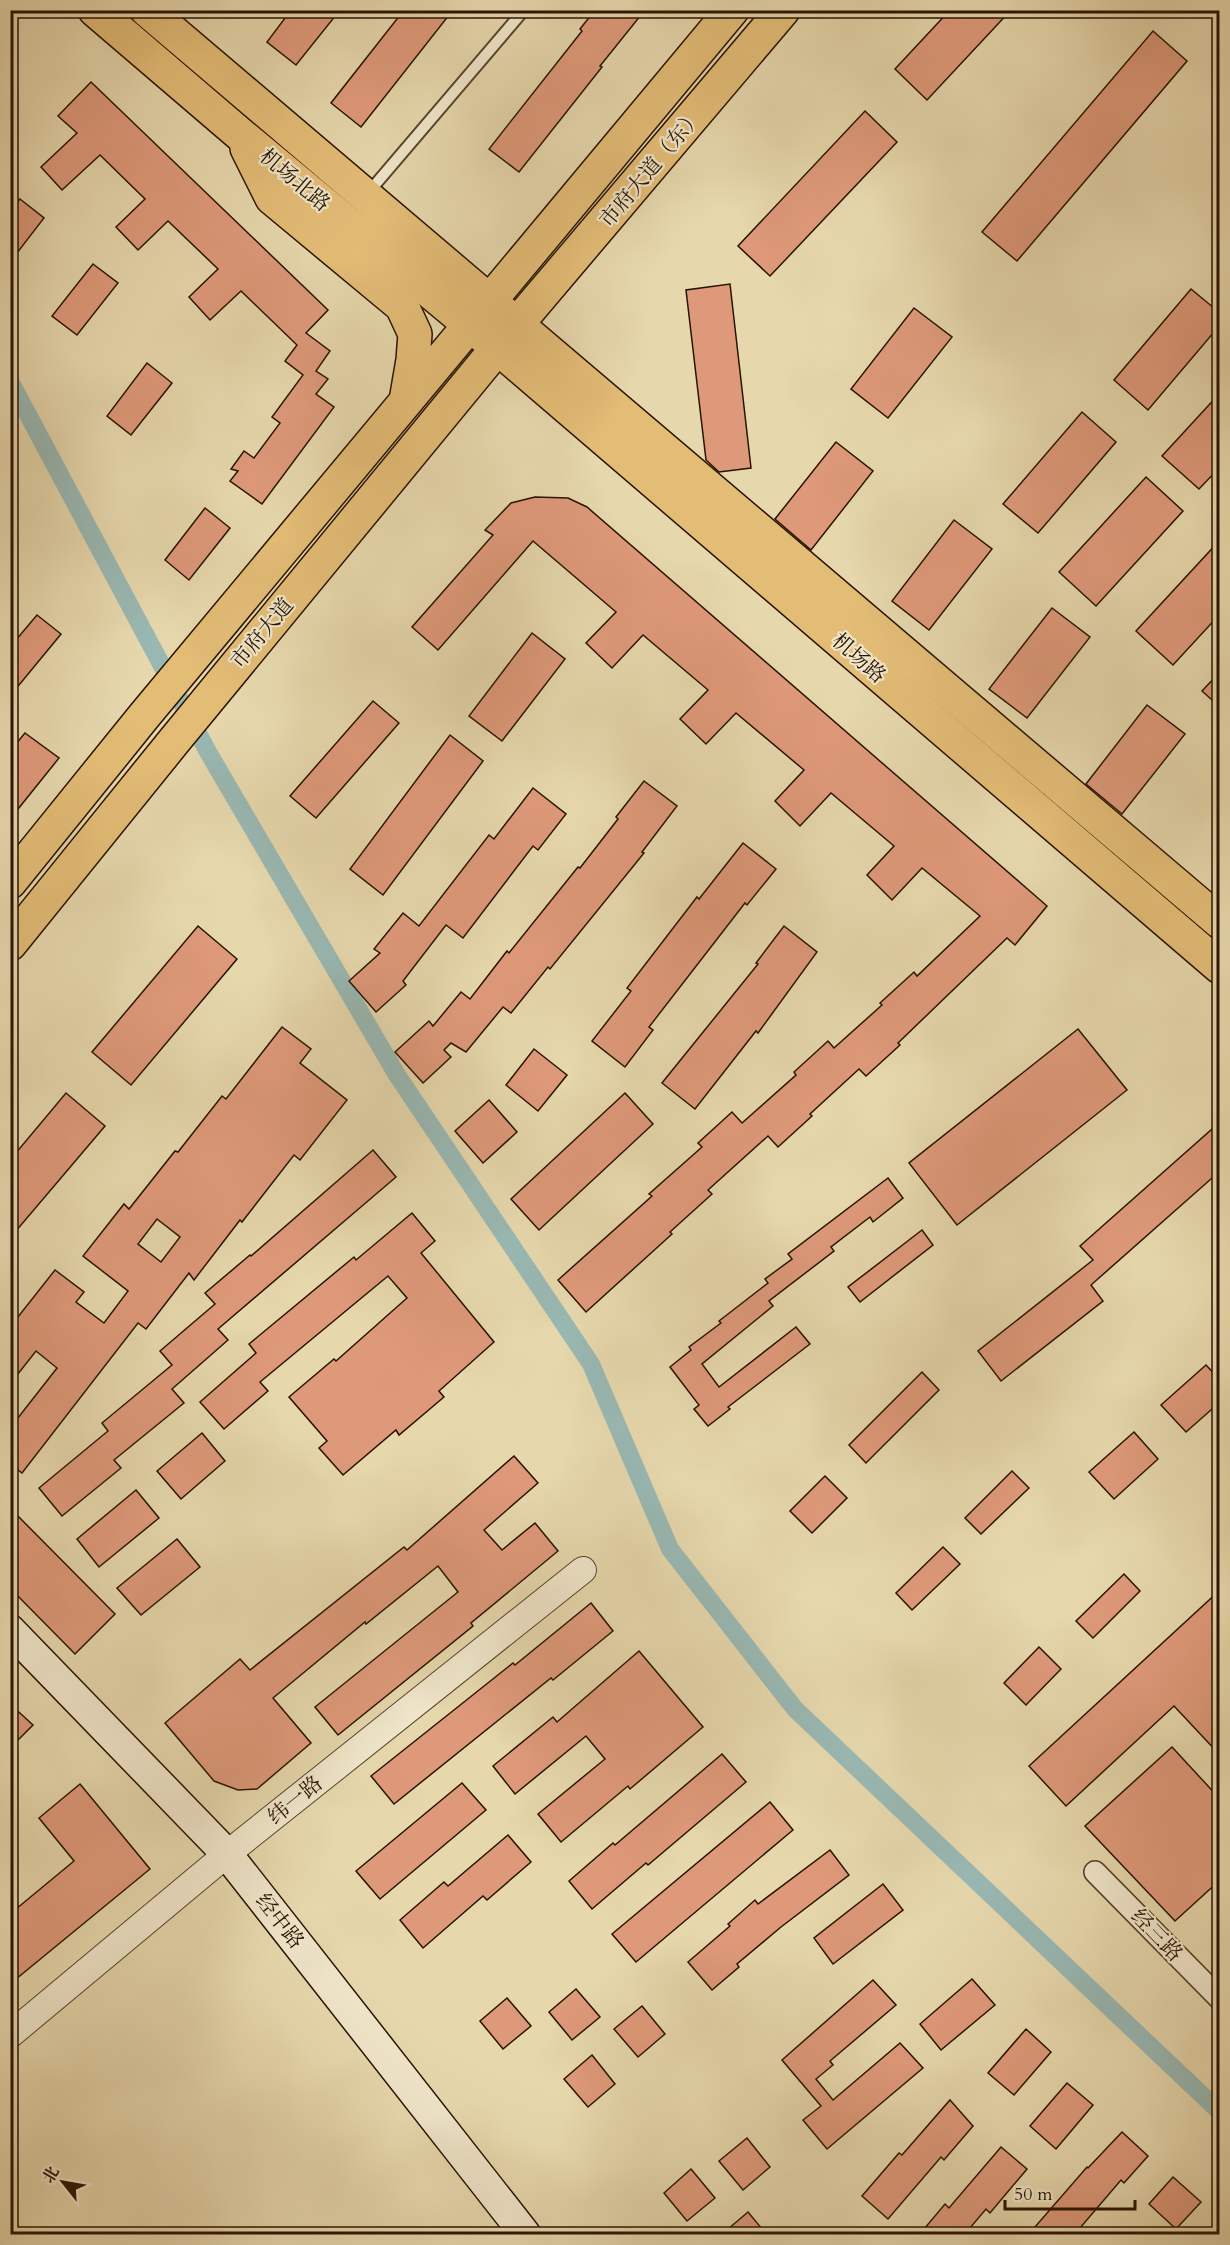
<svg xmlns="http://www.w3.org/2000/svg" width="1230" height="2245" font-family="Cardo,'Noto Serif SC',serif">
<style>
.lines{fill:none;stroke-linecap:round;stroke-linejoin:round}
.canal{stroke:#99b8b3;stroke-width:18}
.building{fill:#de997a;stroke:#281300;stroke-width:1.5;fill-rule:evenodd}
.service-casing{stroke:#58442b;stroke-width:14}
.minor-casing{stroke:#58442b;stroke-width:24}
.tertiary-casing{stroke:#58442b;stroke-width:28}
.secondary-casing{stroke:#281300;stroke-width:33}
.primary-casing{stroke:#281300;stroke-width:36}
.service{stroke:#efe5c9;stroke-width:10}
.minor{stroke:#efe5c9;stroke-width:21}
.tertiary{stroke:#efe5c9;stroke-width:26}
.secondary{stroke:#efe5c9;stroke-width:30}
.primary{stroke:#e3bc76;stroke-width:33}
.labels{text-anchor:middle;stroke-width:4.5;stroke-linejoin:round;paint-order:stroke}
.street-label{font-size:21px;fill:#281300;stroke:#efe5c9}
</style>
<rect width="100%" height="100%" fill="#e6d7ac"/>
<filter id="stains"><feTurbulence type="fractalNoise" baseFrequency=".00333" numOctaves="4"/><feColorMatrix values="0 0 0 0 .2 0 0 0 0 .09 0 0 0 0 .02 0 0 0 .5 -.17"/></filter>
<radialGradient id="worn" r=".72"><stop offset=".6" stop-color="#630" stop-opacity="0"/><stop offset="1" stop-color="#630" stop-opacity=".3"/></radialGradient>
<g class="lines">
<polyline class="canal" points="10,381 208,752 397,1075 591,1364 670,1549 795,1709 1220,2112"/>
</g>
<g class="building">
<polygon points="291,10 340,10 296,65 267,42"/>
<polygon points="404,10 453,10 361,127 331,103"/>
<polygon points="595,10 645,10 600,66 602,67 519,172 489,149 582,31 580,29"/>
<polygon points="950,10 1011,10 927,100 895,69"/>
<polygon points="1153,31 1187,61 1017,261 982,232"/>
<polygon points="91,82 328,310 306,333 330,351 316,371 328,379 316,394 334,407 262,504 230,481 238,471 231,469 244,451 254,458 280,423 272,417 303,375 285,361 297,345 241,291 210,320 189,297 218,269 168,221 138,250 116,227 145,199 100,155 62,190 41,167 77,133 58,116"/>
<polygon points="865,111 897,142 770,276 738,246"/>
<polygon points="20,199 44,218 10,262 10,210"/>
<polygon points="93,264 118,283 77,335 52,316"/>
<polygon points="730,284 751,468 719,472 706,460 686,290"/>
<polygon points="1191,289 1220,313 1220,325 1148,410 1114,380"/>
<polygon points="914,308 952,337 888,418 851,389"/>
<polygon points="147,363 172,383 131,435 107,416"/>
<polygon points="1220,393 1220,467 1199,489 1162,456"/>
<polygon points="1082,412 1116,442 1038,533 1003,504"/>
<polygon points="836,442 873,471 811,550 775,519"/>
<polygon points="1146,477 1183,511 1096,606 1059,572"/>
<polygon points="535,497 568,498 587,507 1047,906 1015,945 1007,938 898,1043 900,1045 866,1076 859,1069 810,1114 812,1116 778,1147 768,1136 708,1190 712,1194 670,1232 672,1234 586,1312 558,1280 652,1196 649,1194 702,1147 698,1143 732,1112 742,1123 796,1075 794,1072 828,1041 834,1048 882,1005 880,1003 914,972 917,976 980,916 922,868 892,900 867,875 894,846 831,793 800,826 775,801 804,770 736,713 706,744 680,719 708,690 643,635 612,668 586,643 616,612 533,541 438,650 412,627 493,535 485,530 511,503"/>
<polygon points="205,508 230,528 189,580 165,560"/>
<polygon points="954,520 992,549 929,630 892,601"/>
<polygon points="1220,540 1220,614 1173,665 1136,631"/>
<polygon points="1052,608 1090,637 1027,718 989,689"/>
<polygon points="37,615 61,634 10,696 10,647"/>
<polygon points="532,633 565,659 502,741 469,716"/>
<polygon points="1220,672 1220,707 1202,691"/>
<polygon points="373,701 399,723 316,818 290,796"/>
<polygon points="1147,705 1185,734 1122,814 1086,784"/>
<polygon points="25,733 59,758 10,819 10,751"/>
<polygon points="450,735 483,761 383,895 350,869"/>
<polygon points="644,781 677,806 642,852 644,853 550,969 548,967 511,1013 503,1007 466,1052 451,1043 444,1050 451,1057 423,1083 395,1052 429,1021 433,1026 461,992 470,999 507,951 509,953 578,867 580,868 618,819 616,817"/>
<polygon points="533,788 566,814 538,850 533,846 463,938 446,925 403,981 406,985 376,1012 349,981 380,953 374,949 403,913 419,926 489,835 494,839"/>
<polygon points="743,843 776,869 747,905 745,903 649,1027 653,1030 625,1067 592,1041 631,991 627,988 697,897 699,899"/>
<polygon points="198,926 237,959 131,1085 92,1052"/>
<polygon points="784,926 817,952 758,1033 756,1031 695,1109 662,1083 758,964 756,963"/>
<path d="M282,1027l29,22 -11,14 47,37 -47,60 -6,-5 -52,67 -2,-2 -46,60 -5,-7 -43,56 -8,-6 -116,150 -12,-9v-36l47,-60 -21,-17 -26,33v-57l45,-57 29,22 -8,10 28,21 24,-32 -45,-35 41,-52 5,5 46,-58 3,1 44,-56 4,3zM157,1219l23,18 -19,25 -23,-18z"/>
<polygon points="1078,1029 1127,1090 957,1225 909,1163"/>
<polygon points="534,1049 567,1075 538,1111 506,1085"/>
<polygon points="66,1093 105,1126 10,1238 10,1160"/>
<polygon points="625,1093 653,1124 539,1230 511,1199"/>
<polygon points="489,1100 517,1132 483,1163 455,1131"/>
<polygon points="1220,1122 1220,1171 1091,1285 1103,1301 1001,1381 978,1351 1093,1260 1080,1246"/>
<polygon points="373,1150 396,1177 218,1329 228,1340 172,1389 184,1403 114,1460 121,1468 62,1516 39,1488 108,1431 102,1423 172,1365 160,1351 215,1304 205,1293 250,1255 251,1256"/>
<polygon points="888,1178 903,1198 873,1222 870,1217 831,1247 834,1251 769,1301 773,1306 702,1364 719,1387 796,1327 810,1344 728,1407 730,1409 708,1426 694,1409 699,1405 670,1367 691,1350 689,1347 721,1323 719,1321 768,1283 765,1279 792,1259 788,1254"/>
<polygon points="412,1213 435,1241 421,1253 494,1342 439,1391 444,1397 399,1435 396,1430 343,1475 319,1448 327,1441 289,1397 334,1359 336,1361 407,1298 388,1276 260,1382 268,1391 224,1429 200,1402 256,1353 249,1344 354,1257 356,1260"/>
<polygon points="922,1230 933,1245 860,1302 848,1287"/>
<polygon points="1206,1365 1220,1380 1220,1402 1186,1432 1161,1405"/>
<polygon points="922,1372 939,1390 866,1463 849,1445"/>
<polygon points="1134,1432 1158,1459 1114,1499 1089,1472"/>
<polygon points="202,1433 225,1461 181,1499 157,1471"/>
<polygon points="514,1456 538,1483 484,1530 502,1550 535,1523 558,1551 471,1623 473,1626 338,1735 315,1707 458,1592 438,1566 366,1624 365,1622 273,1698 311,1743 257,1789 238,1790 214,1781 165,1723 240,1659 250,1670 404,1547 407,1550"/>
<polygon points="1012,1471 1029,1488 981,1534 965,1518"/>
<polygon points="825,1476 847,1498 812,1533 790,1511"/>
<polygon points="136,1490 159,1518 99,1567 77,1539"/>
<polygon points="10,1508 115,1614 75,1654 10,1588"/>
<polygon points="177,1539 200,1567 141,1615 117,1588"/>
<polygon points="943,1547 960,1564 912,1610 896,1593"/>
<polygon points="1124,1574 1140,1591 1093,1638 1076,1621"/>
<polygon points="1220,1590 1220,1755 1174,1706 1066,1806 1029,1766"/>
<polygon points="591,1603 613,1631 553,1680 551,1678 394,1804 371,1776 513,1663 515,1665"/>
<polygon points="1039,1647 1061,1669 1026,1705 1004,1683"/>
<polygon points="639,1651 703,1727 630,1789 628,1786 561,1842 538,1814 605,1759 586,1736 515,1794 493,1766 553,1717 557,1722"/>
<polygon points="10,1704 33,1725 10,1748"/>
<polygon points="1172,1747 1220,1799 1220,1880 1175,1921 1085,1826"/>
<polygon points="722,1754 746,1782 648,1865 646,1863 592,1909 569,1881 613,1843 615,1845"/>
<polygon points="462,1783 486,1810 380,1899 356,1871"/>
<polygon points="80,1784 150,1869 10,1984 10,1914 74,1861 39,1818"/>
<polygon points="770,1802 793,1830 636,1962 612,1934"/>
<polygon points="508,1835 531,1862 487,1900 483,1896 423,1948 400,1920 444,1882 448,1886"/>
<polygon points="830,1850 849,1875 781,1927 737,1964 739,1967 712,1990 688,1962 730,1926 728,1924 755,1900 758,1904"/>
<polygon points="883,1884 903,1910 833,1964 814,1938"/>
<polygon points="972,1979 995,2005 941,2050 920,2024"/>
<polygon points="873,1980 896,2005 830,2061 833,2065 816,2079 833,2100 900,2043 923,2068 827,2149 803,2120 821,2106 782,2060"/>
<polygon points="576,1989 600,2017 572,2040 549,2012"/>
<polygon points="507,1998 531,2026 503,2049 480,2021"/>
<polygon points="642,2006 665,2034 638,2057 614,2029"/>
<polygon points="1026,2029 1051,2052 1014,2095 988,2073"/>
<polygon points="592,2055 615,2084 588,2107 564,2079"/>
<polygon points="1067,2083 1093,2105 1056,2149 1030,2126"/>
<polygon points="950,2100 973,2126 944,2160 941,2157 888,2219 862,2196 899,2153 902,2155"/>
<polygon points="1122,2132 1148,2156 1124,2183 1121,2180 1074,2235 1028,2235 1087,2167 1088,2168"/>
<polygon points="747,2138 770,2167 743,2190 719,2161"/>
<polygon points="1001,2147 1027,2169 990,2213 986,2209 964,2235 919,2235 945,2204 949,2208"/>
<polygon points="691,2169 715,2198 687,2221 664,2193"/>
<polygon points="1173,2177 1201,2202 1176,2229 1149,2204"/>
<polygon points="748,2212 767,2235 721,2235"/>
</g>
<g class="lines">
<defs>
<polyline id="service" points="368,193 524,10"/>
<polyline id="minor" points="1095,1872 1220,1999"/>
<polyline id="tertiary" points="10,2035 227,1854 583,1570"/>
<polyline id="secondary" points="10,1630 227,1854 525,2234"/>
<g id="primary">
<polyline points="95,10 241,135 498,348 1220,967"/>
<polyline points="147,10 1220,922"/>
<polyline points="247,148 272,198 402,306 415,334 413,360 406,401"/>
<polyline points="10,882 144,716 732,10"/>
<polyline points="10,944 174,741 517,324 783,10"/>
</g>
</defs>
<use href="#service" class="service-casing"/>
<use href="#minor" class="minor-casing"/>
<use href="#tertiary" class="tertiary-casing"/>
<use href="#secondary" class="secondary-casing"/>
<use href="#primary" class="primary-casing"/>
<use href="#service" class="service"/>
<use href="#minor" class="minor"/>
<use href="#tertiary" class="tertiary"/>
<use href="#secondary" class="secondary"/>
<use href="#primary" class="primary"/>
</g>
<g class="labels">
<g class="street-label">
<text transform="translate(651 168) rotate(-50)" y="7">市府大道（东）</text>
<text transform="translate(295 180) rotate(40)" y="7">机场北路</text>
<text transform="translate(262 633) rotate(-50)" y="7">市府大道</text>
<text transform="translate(859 658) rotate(41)" y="7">机场路</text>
<text transform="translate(295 1800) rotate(-39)" y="7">纬一路</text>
<text transform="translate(280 1921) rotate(52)" y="7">经中路</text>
<text transform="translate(1157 1935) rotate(46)" y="7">经三路</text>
</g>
</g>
<rect width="1230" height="2245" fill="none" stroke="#e6d7ac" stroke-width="36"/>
<rect x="12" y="12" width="1206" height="2221" fill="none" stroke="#281300" stroke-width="3"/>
<rect x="18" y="18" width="1194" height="2209" fill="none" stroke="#281300" stroke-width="1.5"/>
<g transform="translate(63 2182) rotate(301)" stroke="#efe5c9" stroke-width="4.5" paint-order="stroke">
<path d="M0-4.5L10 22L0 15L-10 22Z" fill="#281300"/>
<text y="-9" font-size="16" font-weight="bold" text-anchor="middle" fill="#281300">北</text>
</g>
<path d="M1005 2200v9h130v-9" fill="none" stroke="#281300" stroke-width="3"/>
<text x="1014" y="2200" font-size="18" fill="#281300" stroke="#efe5c9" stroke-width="4.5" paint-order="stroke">50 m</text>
<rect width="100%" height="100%" filter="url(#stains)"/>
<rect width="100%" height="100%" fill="url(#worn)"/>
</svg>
